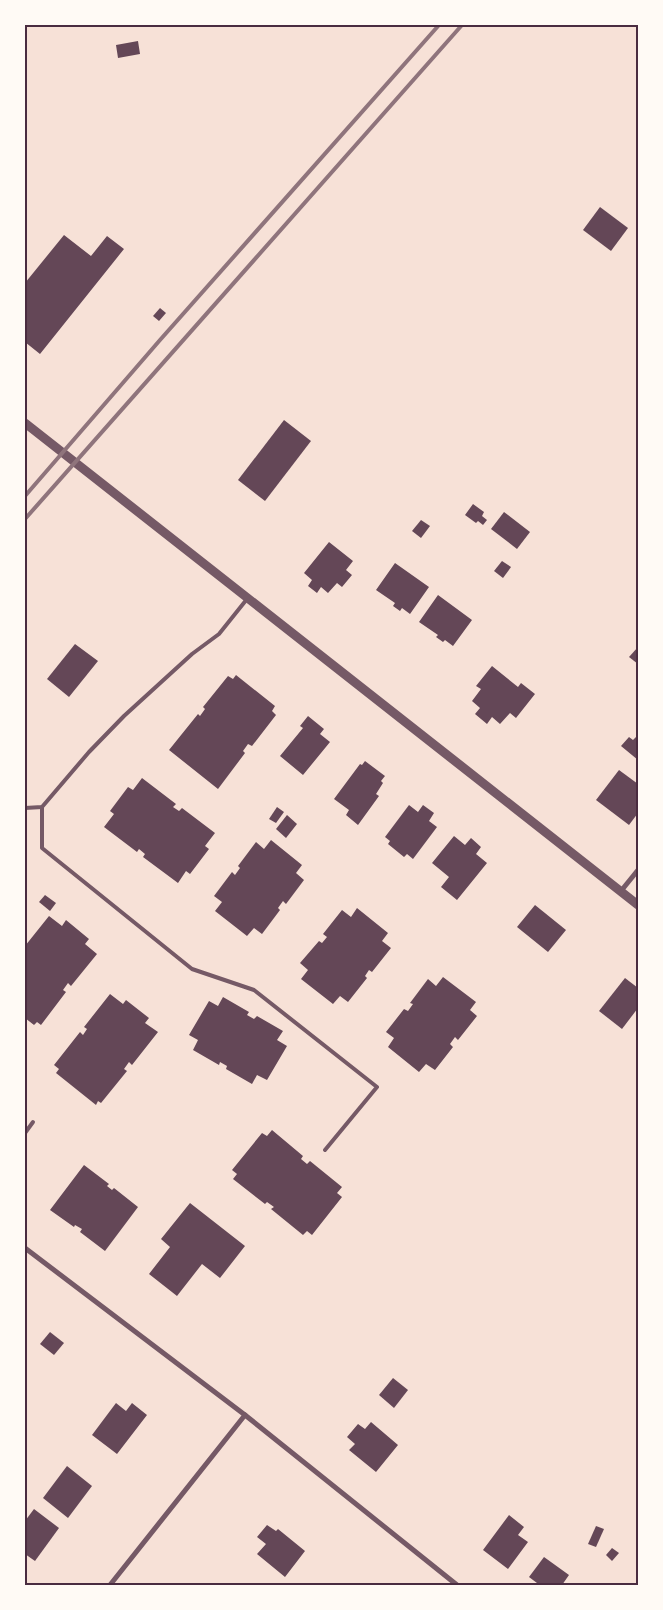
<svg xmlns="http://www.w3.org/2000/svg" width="663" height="1610" font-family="'Golos Text',sans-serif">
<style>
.building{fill:#644757}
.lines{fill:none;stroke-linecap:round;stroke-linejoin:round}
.service{stroke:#755966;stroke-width:4}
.minor{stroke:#755966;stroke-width:5}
.tertiary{stroke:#755966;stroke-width:9}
.rail{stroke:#8f747c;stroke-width:4}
.neatline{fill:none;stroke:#4a2c40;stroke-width:2}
</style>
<rect width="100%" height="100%" fill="#f7e1d7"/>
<g class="building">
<polygon points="138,41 140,54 118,58 116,45"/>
<polygon points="600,207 628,228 611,251 583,230"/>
<polygon points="64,235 91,256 107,236 124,249 40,354 25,342 25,283"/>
<polygon points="160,308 166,313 159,321 153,316"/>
<polygon points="284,420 311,441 265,501 238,480"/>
<polygon points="473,504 484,512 482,516 487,520 483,525 478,521 476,523 465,515"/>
<polygon points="504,512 530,532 517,549 491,529"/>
<polygon points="421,520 430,526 421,538 412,531"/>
<polygon points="329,542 353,561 346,570 352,575 342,587 337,583 328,593 321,587 317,593 308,586 312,580 304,573"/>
<polygon points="502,561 511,567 503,578 494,571"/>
<polygon points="395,563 429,587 410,614 402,608 400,611 393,606 395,603 376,590"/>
<polygon points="438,595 472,620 453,646 445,640 443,642 436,637 438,635 419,622"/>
<polygon points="75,644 98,661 69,697 47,679"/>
<polygon points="638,647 638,664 629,657"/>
<polygon points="492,666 518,687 521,683 535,694 516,718 510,713 500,724 492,717 487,724 475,714 480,708 472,701 481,689 476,686"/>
<polygon points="236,675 275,706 272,711 276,715 252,746 248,744 243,751 245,753 218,789 169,750 198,714 200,716 205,709 203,707 228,676 233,679"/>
<polygon points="308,716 324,729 320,734 330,742 303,775 280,756 303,728 300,726"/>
<polygon points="637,736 638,737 638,760 621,746 629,737 633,740"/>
<polygon points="365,761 385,776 381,781 383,783 376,794 379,796 358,825 346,815 349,810 334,799 360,764 362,765"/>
<polygon points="619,770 638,784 638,813 629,825 596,800"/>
<polygon points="142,778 176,804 173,807 179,811 182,808 215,833 205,846 209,849 190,874 186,871 178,883 143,857 145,854 139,849 137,852 104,827 114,814 110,811 128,787 133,790"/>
<polygon points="409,805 418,812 423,805 434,813 429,821 437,827 413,859 407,854 404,857 388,844 390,841 385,837"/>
<polygon points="277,807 284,812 276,823 269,819"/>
<polygon points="287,815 297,824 286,838 276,829"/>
<polygon points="454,836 465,845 471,838 481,847 476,854 487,863 457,900 441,887 449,877 432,863"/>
<polygon points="271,840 302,865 296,873 304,880 286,904 283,901 278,908 280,910 262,934 254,928 247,936 215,911 222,902 214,896 232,872 235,875 240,868 238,866 256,842 264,849"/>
<polygon points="45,895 56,903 50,911 39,902"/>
<polygon points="535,905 566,930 548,952 517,927"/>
<polygon points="357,908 388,933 382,941 391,948 372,972 369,970 365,976 367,978 348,1002 340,996 333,1004 301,979 308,970 300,963 319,941 322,943 327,937 323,934 342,910 351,917"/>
<polygon points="49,916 62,926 66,920 89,939 85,944 97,954 71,986 68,983 63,990 66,992 41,1025 37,1022 34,1025 25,1018 25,946"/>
<polygon points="443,977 476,1002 470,1010 477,1016 458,1040 455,1037 450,1044 453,1047 435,1070 426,1064 419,1072 388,1047 394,1038 386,1032 404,1009 408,1011 413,1004 410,1003 428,979 436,986"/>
<polygon points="625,978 638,988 638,1008 622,1029 599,1011"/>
<polygon points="110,994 123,1004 126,1000 149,1018 145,1023 158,1032 132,1065 129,1062 124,1069 127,1071 101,1103 98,1101 96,1105 56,1073 59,1069 54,1065 80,1032 83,1035 87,1029 84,1027"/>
<polygon points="223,997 249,1012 247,1015 254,1019 257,1016 283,1031 277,1040 287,1046 267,1080 257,1075 252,1084 226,1069 227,1066 220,1062 219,1065 193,1050 198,1040 189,1035 209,1001 218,1006"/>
<polygon points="272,1130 303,1156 301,1159 307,1164 310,1161 342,1187 337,1193 342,1197 312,1235 307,1231 303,1235 271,1209 274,1207 267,1202 265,1204 233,1179 237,1174 232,1170 262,1133 267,1136"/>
<polygon points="84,1165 109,1184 107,1186 112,1190 114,1188 138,1207 105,1251 80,1232 82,1229 75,1225 74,1227 50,1210"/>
<polygon points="190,1203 245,1246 220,1278 202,1264 177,1296 149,1274 170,1247 161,1239"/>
<polygon points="50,1332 64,1343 54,1355 40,1344"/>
<polygon points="393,1378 408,1390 394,1408 379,1395"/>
<polygon points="116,1403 126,1411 132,1403 147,1415 117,1454 92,1435"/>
<polygon points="371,1422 398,1445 376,1472 349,1450 355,1444 347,1437 358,1424 365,1429"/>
<polygon points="67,1466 92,1486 68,1518 43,1498"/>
<polygon points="34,1509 59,1528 35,1561 25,1554 25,1521"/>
<polygon points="509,1515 524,1527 518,1535 528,1542 508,1569 483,1550"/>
<polygon points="267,1525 276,1531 278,1529 305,1551 285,1577 257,1554 266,1544 257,1537"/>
<polygon points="596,1526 604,1529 596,1547 588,1544"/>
<polygon points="612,1548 619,1553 612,1561 606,1555"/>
<polygon points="544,1557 569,1575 562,1585 535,1585 537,1583 529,1577"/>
</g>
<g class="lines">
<g class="service">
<polyline points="42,807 42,848 192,969 254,990 377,1087 325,1150"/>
<polyline points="25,808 42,807 89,752 124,716 192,654 219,634 247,599"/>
<polyline points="25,1133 33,1122"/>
</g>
<g class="minor">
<polyline points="621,891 638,870"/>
<polyline points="25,1248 245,1415 457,1585"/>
<polyline points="110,1585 245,1415"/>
</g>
<polyline class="tertiary" points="25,423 638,905"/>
<g class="rail">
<polyline points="25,496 160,340 439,25"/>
<polyline points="25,519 462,25"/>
</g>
</g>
<rect width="663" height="1610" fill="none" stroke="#fffaf5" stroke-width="52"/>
<rect x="26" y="26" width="611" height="1558" class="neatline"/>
</svg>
